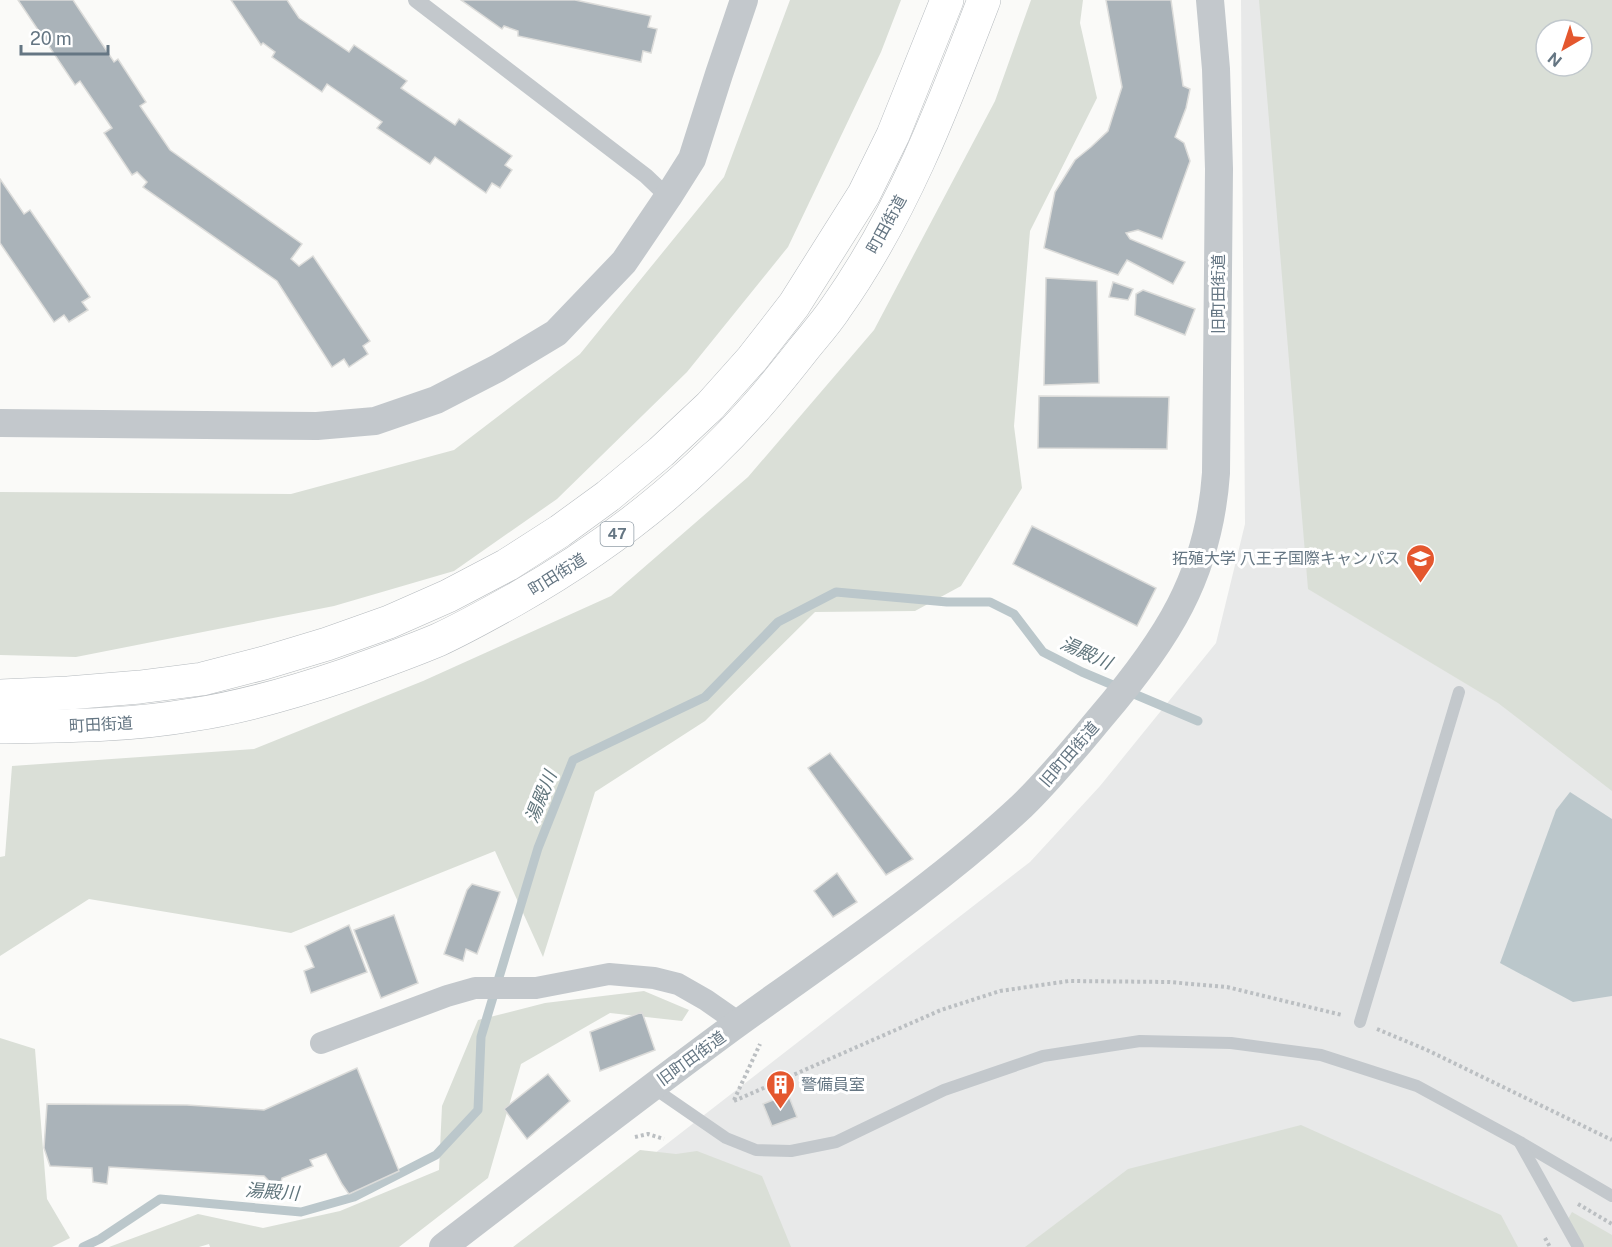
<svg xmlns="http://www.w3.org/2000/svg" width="1612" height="1247" font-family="'Public Sans','Noto Sans JP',sans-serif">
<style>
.built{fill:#e8e9e9;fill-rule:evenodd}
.green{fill:#dadfd7;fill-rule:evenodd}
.water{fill:#bbc7cb}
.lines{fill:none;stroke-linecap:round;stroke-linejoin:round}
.stream{stroke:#bbc7cb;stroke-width:9}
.building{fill:#aab3b9;stroke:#dcdcda;stroke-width:1.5}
.primary-casing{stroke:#b5babe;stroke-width:34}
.path{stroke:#bbbfc2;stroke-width:4;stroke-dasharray:3 3;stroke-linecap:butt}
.service{stroke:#c3c8cc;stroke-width:12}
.pedestrian{stroke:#c3c8cc;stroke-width:16}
.minor{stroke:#c3c8cc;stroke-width:22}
.tertiary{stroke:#c3c8cc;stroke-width:28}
.primary{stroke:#fff;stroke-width:33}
.labels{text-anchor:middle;stroke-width:6;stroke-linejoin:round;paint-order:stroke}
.shield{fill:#fff;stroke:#939fa8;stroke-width:1.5}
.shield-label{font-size:15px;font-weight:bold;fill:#657683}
.street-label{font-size:16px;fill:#657683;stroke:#fff}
.poi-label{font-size:16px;fill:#657683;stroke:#fff;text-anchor:end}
.water-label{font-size:18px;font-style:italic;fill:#60757c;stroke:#fff}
</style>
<rect width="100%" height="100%" fill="#fafaf8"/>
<path class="built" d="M1241,0h371v1247h-1078l496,-385 70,-76 116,-143 29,-119zM1546,30h36v36h-36z"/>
<g class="green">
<polygon points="790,0 901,0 881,52 788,247 687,372 557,499 454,571 334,606 76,657 0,655 0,492 291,494 454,450 580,354 724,177"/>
<polygon points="1031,0 1083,0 1080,23 1097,98 1030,231 1014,426 1022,488 961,586 915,611 815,612 705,721 595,792 543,957 495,851 291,933 89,899 0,956 0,857 5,856 12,766 254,749 423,681 611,596 748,477 874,330 995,101"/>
<path d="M1259,0h353v791l-114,-88 -190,-114zM1546,30h36v36h-36z"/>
<polygon points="644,991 689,1010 682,1021 610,1013 521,1064 488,1178 399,1247 210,1247 209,1244 199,1247 109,1247 198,1214 263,1228 340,1211 439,1170 442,1106 478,1020 545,1003"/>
<polygon points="0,1038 35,1049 47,1199 70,1238 52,1247 0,1247"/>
<polygon points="1301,1125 1501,1215 1518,1247 1025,1247 1128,1169"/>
<polygon points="640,1150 676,1154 697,1151 762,1176 791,1247 513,1247"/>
<polygon points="1572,1212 1612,1235 1612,1247 1584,1247 1568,1219"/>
</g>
<polygon class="water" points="1570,792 1612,819 1612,996 1573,1002 1500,963 1556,810"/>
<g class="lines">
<polyline class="stream" points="83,1247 100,1239 160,1199 301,1212 354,1197 436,1155 478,1110 481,1037 538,848 573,760 705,697 778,622 836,592 947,602 990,602 1014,614 1043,652 1082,672 1198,721"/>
</g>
<g class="building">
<polygon points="18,0 73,0 114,62 118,59 146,102 140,106 170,150 302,244 291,259 299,266 313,256 370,341 363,346 368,354 349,367 344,359 332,367 277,281 143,187 147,182 137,172 132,175 104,133 112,128 80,81 75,85"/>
<polygon points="231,0 287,0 299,18 349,52 354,45 407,81 401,88 455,125 459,119 512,156 505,165 512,170 500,188 492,183 486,193 435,157 430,164 377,128 382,122 327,84 322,92 272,57 275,52 263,43 261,45"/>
<polygon points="461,0 575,0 651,16 648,27 657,29 651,53 643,51 641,62 518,36 518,31 504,26 502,29"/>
<polygon points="1106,0 1171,0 1183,86 1190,89 1186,108 1175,137 1184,143 1190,161 1162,239 1138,230 1126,233 1130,239 1185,262 1173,284 1127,260 1118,275 1044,248 1055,192 1075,160 1091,147 1108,131 1122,87"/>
<polygon points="0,179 24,214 30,210 90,297 82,302 88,310 69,322 64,315 54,322 0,243"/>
<polygon points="1046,278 1097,281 1099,383 1044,385"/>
<polygon points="1113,282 1133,289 1128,300 1109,297"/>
<polygon points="1143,290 1195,309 1185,335 1135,315 1136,294"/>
<polygon points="1039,396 1169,397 1167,449 1038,448"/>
<polygon points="1032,526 1156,588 1137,626 1013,564"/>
<polygon points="830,753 913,859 886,875 808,768"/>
<polygon points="837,873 857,902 833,917 814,891"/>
<polygon points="472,884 500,892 477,954 466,949 463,961 444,954 467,890"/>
<polygon points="394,915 418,983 381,998 354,930"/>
<polygon points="349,925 367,972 311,993 304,971 314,967 305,946"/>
<polygon points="642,1012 655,1050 600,1071 590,1032"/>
<polygon points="357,1068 399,1171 349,1194 342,1184 326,1154 310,1160 313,1166 282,1178 281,1182 270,1182 264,1176 109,1167 107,1184 93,1182 92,1168 50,1166 44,1148 47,1104 187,1105 264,1110"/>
<polygon points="548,1074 570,1101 527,1139 504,1109"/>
<polygon points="788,1094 797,1117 772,1126 763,1104"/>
</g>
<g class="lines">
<defs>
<g id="primary">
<polyline points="0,696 68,693 140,687 202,679 264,663 327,644 389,622 448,596 507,565 560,531 608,496 661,452 710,406 752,359 794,305 864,194 893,135 947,0"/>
<path d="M0,727c64,-1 128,-1 191,-12 53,-8 104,-23 154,-40 31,-11 62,-22 93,-35 26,-12 51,-26 76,-40 90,-51 173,-115 242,-193 16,-18 31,-37 46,-56 11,-14 23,-27 33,-42 67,-94 108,-202 149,-309"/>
</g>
</defs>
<use href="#primary" class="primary-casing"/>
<g class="path">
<polyline points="1377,1029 1427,1050 1612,1140"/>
<polyline points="734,1100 760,1044"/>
<polyline points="734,1101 941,1010 1000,991 1069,981 1169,982 1227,987 1342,1015"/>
<polyline points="635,1137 648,1134 664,1139"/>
<polyline points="1578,1204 1612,1224"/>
<polyline points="1545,1238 1550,1247"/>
</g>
<g class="service">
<polyline points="1360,1022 1459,692"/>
<polyline points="652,1087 726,1138 756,1150 791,1151 836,1142 944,1090 1043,1056 1140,1041 1231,1043 1321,1055 1417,1086 1520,1142 1612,1196"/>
<polyline points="1520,1143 1578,1247"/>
</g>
<polyline class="pedestrian" points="416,0 646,176 668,197"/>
<polyline class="minor" points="321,1043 447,996 475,988 536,988 609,974 654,978 678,984 706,1000 739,1023"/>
<g class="tertiary">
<polyline points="0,423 317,426 375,421 436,400 498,368 556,333 624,262 668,197 692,159 719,74 744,0"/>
<path d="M443,1247c94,-72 188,-145 283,-215 100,-73 205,-141 296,-226 28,-27 53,-58 79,-89 65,-76 108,-141 115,-244l3,-304 -3,-100 -6,-69"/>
</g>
<use href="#primary" class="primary"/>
</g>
<defs>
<symbol id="university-pin" viewBox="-11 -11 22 30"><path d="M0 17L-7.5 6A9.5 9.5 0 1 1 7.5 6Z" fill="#e4572e" stroke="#fff"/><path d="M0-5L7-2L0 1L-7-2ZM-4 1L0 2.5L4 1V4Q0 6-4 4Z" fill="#fff"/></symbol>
<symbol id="building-pin" viewBox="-11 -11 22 30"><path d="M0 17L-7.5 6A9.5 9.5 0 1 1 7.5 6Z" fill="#e4572e" stroke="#fff"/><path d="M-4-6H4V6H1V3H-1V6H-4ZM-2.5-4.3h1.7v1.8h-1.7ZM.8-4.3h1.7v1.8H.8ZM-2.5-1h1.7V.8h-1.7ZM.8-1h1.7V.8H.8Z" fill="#fff"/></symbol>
</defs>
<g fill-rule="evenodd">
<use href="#university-pin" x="1404" y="542" width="33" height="45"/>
<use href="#building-pin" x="764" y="1068" width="33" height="45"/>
</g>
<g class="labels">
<rect class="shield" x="600.5" y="522" width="33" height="24" rx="4.5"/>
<g class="shield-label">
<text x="617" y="539">47</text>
</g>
<g class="street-label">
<text transform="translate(886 224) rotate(-61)" y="6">町田街道</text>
<text transform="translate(1218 294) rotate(-90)" y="6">旧町田街道</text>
<text transform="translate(557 574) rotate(-32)" y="6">町田街道</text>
<text transform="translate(101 724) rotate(-3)" y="6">町田街道</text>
<text transform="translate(1069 754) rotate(-49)" y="6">旧町田街道</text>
<text transform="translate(691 1058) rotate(-36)" y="6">旧町田街道</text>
</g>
<g class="poi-label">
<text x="1400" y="564">拓殖大学 八王子国際キャンパス</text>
<text x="801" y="1090" text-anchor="start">警備員室</text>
</g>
<g class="water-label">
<text transform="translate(1086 653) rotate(24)" y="6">湯殿川</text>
<text transform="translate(541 797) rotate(-68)" y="6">湯殿川</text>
<text transform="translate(272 1192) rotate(4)" y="6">湯殿川</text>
</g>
</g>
<g transform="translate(1564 48) rotate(219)"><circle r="28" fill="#ffffff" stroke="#c1c8cd" stroke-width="1.5"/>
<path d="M0-4.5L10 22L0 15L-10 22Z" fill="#e4572e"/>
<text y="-9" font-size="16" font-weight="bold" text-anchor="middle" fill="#657683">N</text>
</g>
<path d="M21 45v9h87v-9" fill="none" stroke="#657683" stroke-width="3"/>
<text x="30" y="45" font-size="18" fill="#657683" stroke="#ffffff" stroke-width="4.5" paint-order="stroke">20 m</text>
</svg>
